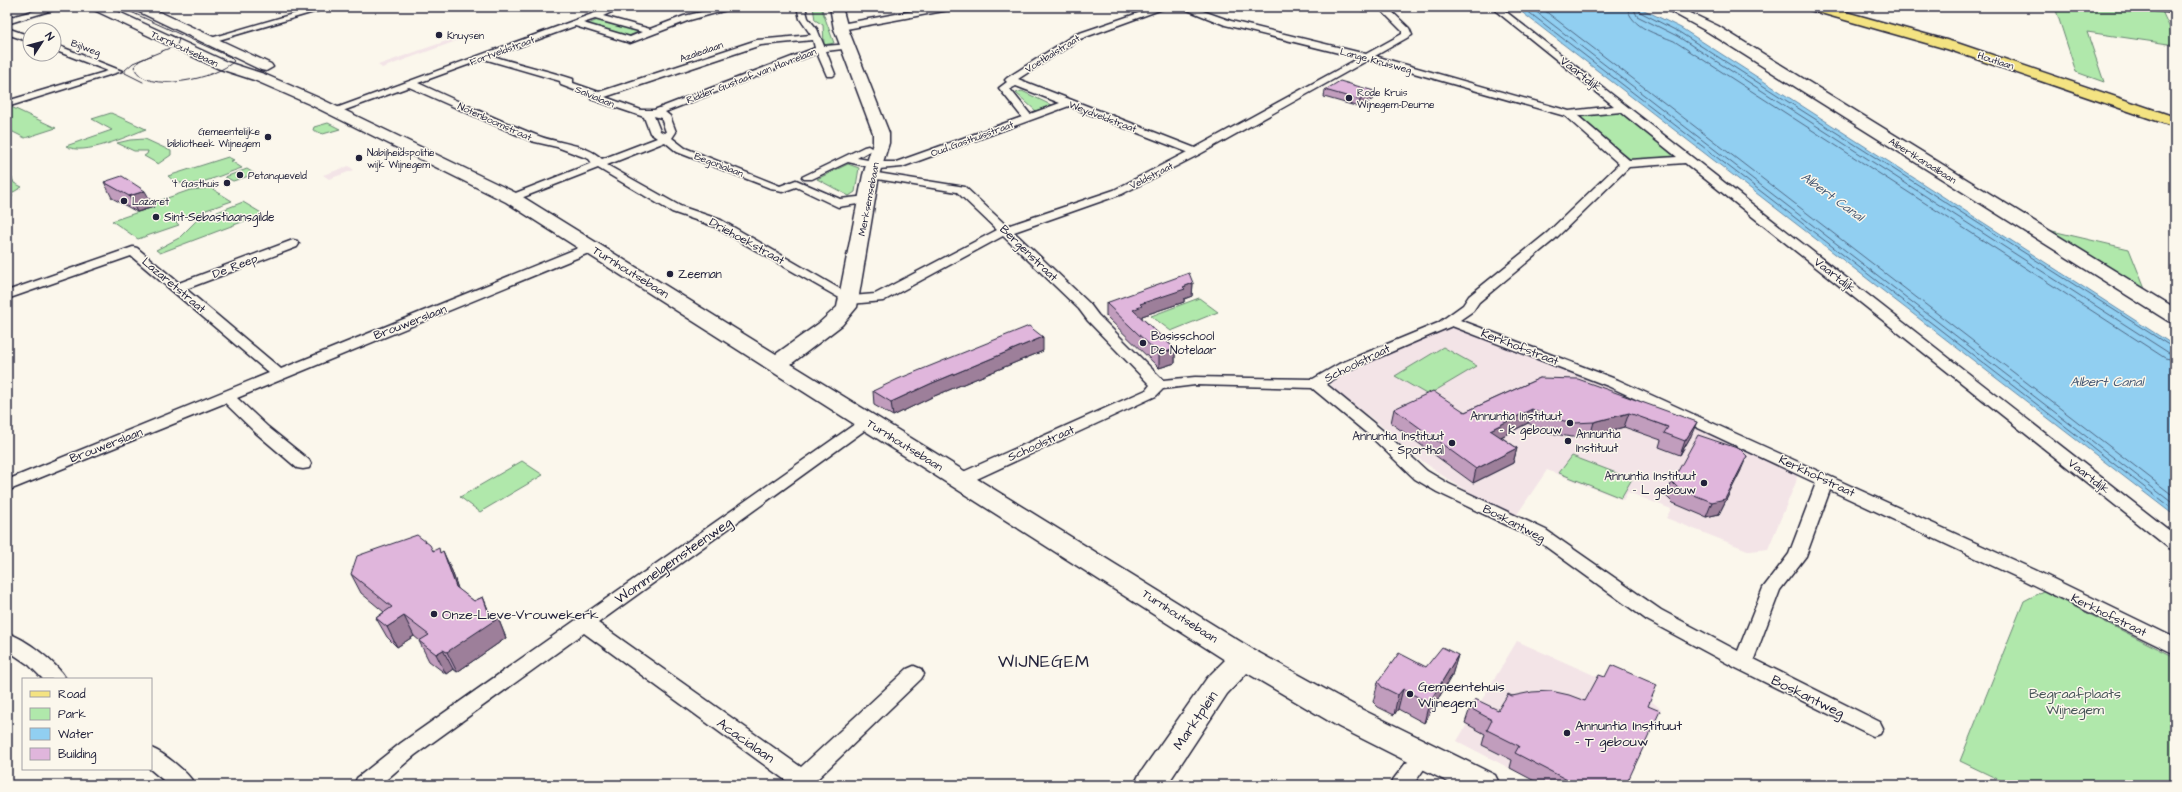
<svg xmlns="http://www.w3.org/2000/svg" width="2182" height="792" font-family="'Architects Daughter',sans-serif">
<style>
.built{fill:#f3e4e7}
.green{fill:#b0e8ab;stroke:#698573}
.water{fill:#91cff1;stroke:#658aa8}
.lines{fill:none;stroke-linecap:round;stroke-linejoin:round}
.shore{stroke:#4e6784;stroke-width:1}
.street-casing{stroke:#22223b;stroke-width:3}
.secondary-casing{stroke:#22223b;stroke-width:3}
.primary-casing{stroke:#22223b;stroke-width:3}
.street{fill:#fbf7ec;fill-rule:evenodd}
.secondary{fill:#fbf7ec;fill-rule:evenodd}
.primary{fill:#f4e382;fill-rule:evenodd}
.tram{stroke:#22223b;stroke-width:1}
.wall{fill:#c19dbd;stroke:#22223b}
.shaded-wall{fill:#9d7f9a;stroke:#22223b}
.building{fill:#e0b6dc;stroke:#22223b}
.poi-dot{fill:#22223b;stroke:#fbf7ec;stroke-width:1.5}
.labels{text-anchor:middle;stroke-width:3;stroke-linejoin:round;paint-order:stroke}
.far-poi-label{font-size:10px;fill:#22223b;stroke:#fbf7ec;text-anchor:start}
.far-street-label{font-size:10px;fill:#22223b;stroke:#fbf7ec}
.street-label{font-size:12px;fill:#22223b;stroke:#fbf7ec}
.poi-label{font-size:12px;fill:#22223b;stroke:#fbf7ec;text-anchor:start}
.water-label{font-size:13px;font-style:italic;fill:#435672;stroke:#fbf7ec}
.near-street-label{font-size:14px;fill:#22223b;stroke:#fbf7ec}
.near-poi-label{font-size:14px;fill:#22223b;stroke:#fbf7ec;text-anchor:start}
.near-park-label{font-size:14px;fill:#465457;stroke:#fbf7ec}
.near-quarter-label{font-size:17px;letter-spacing:1px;fill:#22223b;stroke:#fbf7ec}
</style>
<rect width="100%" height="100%" fill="#fbf7ec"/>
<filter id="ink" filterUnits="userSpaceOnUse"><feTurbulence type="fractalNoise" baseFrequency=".025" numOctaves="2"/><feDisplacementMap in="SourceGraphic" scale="8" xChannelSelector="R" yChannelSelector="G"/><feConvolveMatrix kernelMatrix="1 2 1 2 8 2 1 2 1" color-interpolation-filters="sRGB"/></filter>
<g filter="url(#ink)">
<g class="built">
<polygon points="475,31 481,32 382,68 378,65"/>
<polygon points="349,166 354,170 329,179 323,175"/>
<polygon points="1451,321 1576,368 1798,468 1796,482 1768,549 1750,551 1666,518 1671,509 1628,492 1623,500 1547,470 1516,516 1504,513 1449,480 1407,450 1378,423 1332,389 1331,382 1352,372 1344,367"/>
<polygon points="1517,641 1650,700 1661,709 1625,785 1542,785 1457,741"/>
</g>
<g class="green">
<polygon points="813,7 821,7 834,43 824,45 823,25 815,20"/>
<polygon points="2055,7 2160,7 2175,39 2175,45 2087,32 2104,82 2076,72"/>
<polygon points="600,19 641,31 626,37 586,25"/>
<polygon points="1022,91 1049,104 1052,105 1036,111 1016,93"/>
<polygon points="9,106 56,128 25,138 7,129 7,107"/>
<polygon points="1622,112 1677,156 1631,160 1579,117 1586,114"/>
<path d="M111,113l35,16c-18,7 -63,28 -80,17l46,-16 -20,-11z"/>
<polygon points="328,123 340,129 323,134 313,130 314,127"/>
<polygon points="145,139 171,151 171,155 158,164 144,156 147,154 148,151 134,151 117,143 130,140"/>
<path d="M228,157l6,3 -3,1 11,7c-21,6 -56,27 -74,8z"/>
<polygon points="848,164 859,168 855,192 849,196 817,179"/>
<polygon points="247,169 255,174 233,181 225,177"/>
<polygon points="7,178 12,178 14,183 22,187 10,194 13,196 7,198"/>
<polygon points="211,188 232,201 175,221 179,225 138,239 112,221 153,207 150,204 190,190"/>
<polygon points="243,202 263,214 160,253 156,250 179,238 197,220"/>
<polygon points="2048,230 2129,249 2145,289"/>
<polygon points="1199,298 1218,312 1171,331 1151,316"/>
<polygon points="1443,347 1477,366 1428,395 1395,376"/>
<polygon points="1572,456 1632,479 1621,498 1559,473"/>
<polygon points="522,461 543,475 480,512 460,497"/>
<polygon points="2043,591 2175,657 2175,785 2010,785 1960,761 2024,601"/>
</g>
<polygon class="water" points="1515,7 1638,7 1681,28 2175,346 2175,516"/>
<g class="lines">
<g class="shore">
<polyline points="1522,7 2175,511"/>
<polyline points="1530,7 2175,505"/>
<polyline points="1540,7 2175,497"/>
<path d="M1627,7c4,21 30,27 47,34l491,317 10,2"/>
<polyline points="1633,7 1637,16 1677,36 2169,353 2175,354"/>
<polyline points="1638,7 1640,12 1679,32 2175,349"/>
</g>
<defs>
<g id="street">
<polygon points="48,7 62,7 7,24 7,18"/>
<polygon points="317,7 331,7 212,42 209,43 204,40"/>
<path d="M611,7h12l-20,9 47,13 34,-13 39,-9h15l-48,13 -60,23 -55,-17 -82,30c27,9 54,14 80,23v4l26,9 158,-52 54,-5 -11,-16 -3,-12h8l3,11 9,11 7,17 27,-2v4l-25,3 9,23 -2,2h-6l-10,-23 -152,59 5,4 6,16 -4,6 13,10 95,38 16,-6 44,19 27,-3 6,4 -2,2 -33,5 -42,-20 -14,5 -4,-1 -2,-2 -6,-1 -93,-36 -12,-10 -58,23 73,41 41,14 131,76 23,-2 122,-64 -40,-38 -86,-14 -6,-3 2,-2 4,-1 94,15 42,39 107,-36 73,-38 -118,-46 -167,61 -23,2 -31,-7 -36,17h-8l-2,-2 62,-30 4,-1 5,3 -16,9 22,4h17l126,-45 -23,-29 8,-6 -2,-2 2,-2 67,-43 82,-28h12l-88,32 -62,40 177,69 164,-90 -134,-33 -45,-18h12l39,14 135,33 36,-20v-3l-21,-21h-19l-4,-3h29l22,21 3,7 -37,21 194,55 45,-5 -123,-99h9l675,528v15l-6,-2 -484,-385 -56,4 -74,72 -76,63 -6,9 -13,9 158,60 417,190 140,68v16l-152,-74 -193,-90 -24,66 -26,34 -26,69 126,63 3,6 -3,6 -7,2 -137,-68 -89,-48 -113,-82 -97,-46 -22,-13 -45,-43 -58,-48 -117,-3 -32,4 -7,7 -190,88 -6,1 -6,-1 -2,-4 2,-4 192,-86 4,-5 -62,-64 -9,-12 -76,-73 -120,65 -33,3 -137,-78 -41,-14 -74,-44 -82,32h-8l-2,-2 2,-2 84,-33 -3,-4 -32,-12 -26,-6 -122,-54 -72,26 -4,1 -5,-3zM595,19l47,13 -12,5 -47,-14zM813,40l2,8 -161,62h-13l-36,-13 156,-52zM484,59l76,22 1,4 29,11 1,3 53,18 6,16 7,5 -55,21c-17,-16 -45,-15 -66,-24 -40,-16 -79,-34 -118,-52zM1368,60l197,56 54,48 -72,69 -78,63 -6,9 -25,18 -99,41 -26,15 -118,-2 -32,3 -65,-65 -9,-12 -75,-71 108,-38 78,-40zM1016,86l44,17 -30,11 -20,-25zM1621,112l56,45 -48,3 -51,-44zM654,116l7,2 5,14 -2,1 -4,-2zM1452,326l156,60 208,97 -27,71 -26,34 -25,63 -77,-41 -115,-80 -97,-46 -22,-13 -45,-41 -56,-46 23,-14z"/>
<polygon points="935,7 953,7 949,10 841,30 837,27 841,24"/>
<polygon points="2145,7 2175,7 2175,13 2149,10"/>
<polygon points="7,28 30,36 30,42 7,34"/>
<polygon points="54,44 122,71 7,107 7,101 108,71 54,50"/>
<polygon points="293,240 297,241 299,244 297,247 186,289 281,369 588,244 596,244 598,247 596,250 237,398 268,427 309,460 311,464 309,468 303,469 297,468 256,433 225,403 7,491 7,480 269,373 131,256 7,299 7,291 133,247 137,248 179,283"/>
<polygon points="867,417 872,419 875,422 872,425 598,623 801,767 907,669 914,666 921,669 924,674 921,679 811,785 792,785 584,633 415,755 380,785 354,785 357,778 401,743 862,419"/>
<path d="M7,633c18,5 50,30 59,46h-23l-14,-14 -22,-15z"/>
<path d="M151,748c13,5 38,25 44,37h-26l-19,-16z"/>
<polygon points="1413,760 1420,763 1424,769 1413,785 1389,785 1406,763"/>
</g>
<g id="secondary">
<polygon points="92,7 108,7 227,62 264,74 319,98 518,194 776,354 818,324 837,307 863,175 873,143 873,133 834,29 830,7 842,7 848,29 889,133 889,143 879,175 857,307 842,325 791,364 1254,650 1361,709 1495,775 1500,785 1454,785 1339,727 1247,673 1227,694 1167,785 1134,785 1139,775 1207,678 1225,660 506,202 309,104 254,80 217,68 94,10"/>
<polygon points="133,7 149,7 271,64 273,67 266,71 261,70 135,10"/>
<polygon points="1662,7 1678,7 1718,26 2175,308 2175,323 2168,321 1708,32"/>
</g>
<polygon id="primary" points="1808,7 1828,7 1957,43 2175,117 2175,127 1947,49 1810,10"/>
</defs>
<use href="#street" class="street-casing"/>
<use href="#secondary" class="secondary-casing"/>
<use href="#primary" class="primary-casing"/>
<use href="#street" class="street"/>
<use href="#secondary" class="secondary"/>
<use href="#primary" class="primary"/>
<g class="tram">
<path d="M120,7l110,50 4,4c-16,17 -90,35 -100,6l5,-6 13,-6"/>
<polyline points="143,82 125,73 125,70 133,63 177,45 179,39 171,35"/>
</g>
</g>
<g class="wall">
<polygon points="1325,90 1373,99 1359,107 1324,97"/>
<polygon points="104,182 154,207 137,212 112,198"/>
<polygon points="1193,283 1192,296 1184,299 1184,302 1142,316 1142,318 1175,349 1175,363 1159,368 1106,316 1106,303"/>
<polygon points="1043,351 932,397 893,416 874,405 873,391"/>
<polygon points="1540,378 1691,436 1680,455 1659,447 1661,440 1624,427 1590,436 1571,437 1545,432 1528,423 1501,437 1517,448 1513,463 1473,483 1391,423 1394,409 1465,412"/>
<polygon points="1741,470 1719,514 1706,517 1673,503 1666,496 1672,482"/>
<polygon points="433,550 440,552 452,571 458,589 474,601 483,597 489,612 498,618 506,638 457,672 453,669 446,674 429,661 419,641 420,641 414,636 397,647 387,637 376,618 384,612 361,593 351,574"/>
<polygon points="1458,655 1452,675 1424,723 1398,709 1394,715 1378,707 1373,702 1378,682 1426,667"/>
<polygon points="1512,696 1585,701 1648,706 1626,785 1542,785 1510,768 1512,760 1482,745 1485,734 1465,723 1470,708 1498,710"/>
</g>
<g class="shaded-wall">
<polygon points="1374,91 1373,99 1359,107 1360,100"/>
<polygon points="145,191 154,207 137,212 129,196"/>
<polygon points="1193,283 1192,296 1184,299 1184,302 1142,316 1142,319 1133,310 1140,304"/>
<polygon points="1043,337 1043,351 932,397 893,416 891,402 930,384"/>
<polygon points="1175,349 1175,363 1159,368 1159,354"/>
<polygon points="1532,409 1528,423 1487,444 1490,430"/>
<polygon points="1629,413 1624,427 1590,436 1594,422"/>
<polygon points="1697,422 1691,436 1680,455 1685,441"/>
<polygon points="1517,448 1513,463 1473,483 1476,469"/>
<polygon points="1747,456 1741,470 1719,514 1706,517 1712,502"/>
<polygon points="443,551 452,571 464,606 456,587"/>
<polygon points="483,597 493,622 498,618 506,638 457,672 447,652"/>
<polygon points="404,616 414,636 397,647 387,627"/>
<polygon points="443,650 453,669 446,674 436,654"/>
<polygon points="1458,655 1452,675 1424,723 1429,703"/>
<polygon points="1403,689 1398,709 1394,715 1398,695"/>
</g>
<g class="building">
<polygon points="1340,81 1374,91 1360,100 1325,90"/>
<polygon points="122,176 145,191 129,196 104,182"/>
<polygon points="1189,273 1193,283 1183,287 1185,289 1140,304 1142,306 1133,310 1175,349 1159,354 1106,303"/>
<polygon points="1029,326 1043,337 930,384 891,402 873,391 898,379"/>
<polygon points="1540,378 1578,379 1697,422 1685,441 1664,433 1668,427 1629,413 1594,422 1575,423 1549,418 1532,409 1490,430 1517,448 1476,469 1394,409 1433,391 1465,412"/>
<polygon points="1698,435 1740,449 1747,456 1725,499 1712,502 1679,489 1672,482"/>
<polygon points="417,535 430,545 433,551 439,548 440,553 443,551 456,587 474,601 483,597 488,611 498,618 447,652 443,650 436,654 419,641 429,635 404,616 387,627 376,618 392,607 351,574 357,556"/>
<polygon points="1442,647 1458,655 1429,703 1403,689 1398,695 1382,687 1378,682 1399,653 1426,667"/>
<polygon points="1611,665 1657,685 1648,706 1660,711 1626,785 1577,785 1515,753 1519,746 1487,730 1492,720 1470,708 1475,699 1498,710 1508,694 1512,696 1532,692 1551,691 1569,695 1585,701 1599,675 1605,677"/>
</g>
</g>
<g class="poi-dot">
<circle cx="439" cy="35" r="4"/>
<circle cx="1349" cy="98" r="4"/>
<circle cx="268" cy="137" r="4"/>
<circle cx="359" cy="158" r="4"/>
<circle cx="240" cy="175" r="4"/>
<circle cx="227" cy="183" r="4"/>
<circle cx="124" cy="201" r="4"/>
<circle cx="156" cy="217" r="4"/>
<circle cx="670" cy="274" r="4"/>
<circle cx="1143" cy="343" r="4"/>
<circle cx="1570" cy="423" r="4"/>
<circle cx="1568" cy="441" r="4"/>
<circle cx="1452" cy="443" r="4"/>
<circle cx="1704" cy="483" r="4"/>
<circle cx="434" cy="614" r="4"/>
<circle cx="1410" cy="694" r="4"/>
<circle cx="1567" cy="733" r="4"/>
</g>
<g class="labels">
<g class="far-poi-label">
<text x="447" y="39">Knuysen</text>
<text x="1357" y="96">Rode Kruis<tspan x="1357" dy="12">Wijnegem-Deurne</tspan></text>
<text x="260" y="135" text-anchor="end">Gemeentelijke<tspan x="260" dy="12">bibliotheek Wijnegem</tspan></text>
<text x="367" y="156">Nabijheidspolitie<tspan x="367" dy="12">wijk Wijnegem</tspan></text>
<text x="248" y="179">Petanqueveld</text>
<text x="219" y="187" text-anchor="end">'t Gasthuis</text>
<text x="132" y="205">Lazaret</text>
</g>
<g class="far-street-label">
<text transform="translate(86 47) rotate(20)" y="4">Bijlweg</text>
<text transform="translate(185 48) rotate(25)" y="4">Turnhoutsebaan</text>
<text transform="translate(502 50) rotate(-20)" y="4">Fortveldstraat</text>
<text transform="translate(701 51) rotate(-19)" y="4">Azalealaan</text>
<text transform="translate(1052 53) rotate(-32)" y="4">Voetbalstraat</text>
<text transform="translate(1376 60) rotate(15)" y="4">Lange Kruisweg</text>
<text transform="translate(1996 60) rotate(18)" y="4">Houtlaan</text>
<text transform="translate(751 75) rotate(-21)" y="4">Ridder Gustaaf van Havrelaan</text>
<text transform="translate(595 96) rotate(23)" y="4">Salvialaan</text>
<text transform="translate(1103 116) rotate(21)" y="4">Weydveldstraat</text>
<text transform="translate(495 121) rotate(24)" y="4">Notenboomstraat</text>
<text transform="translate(972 138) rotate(-20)" y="4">Oud Gasthuisstraat</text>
<text transform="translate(1923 160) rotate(32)" y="4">Albertkanaalbaan</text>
<text transform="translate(719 164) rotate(21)" y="4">Begonialaan</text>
<text transform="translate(1151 175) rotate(-27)" y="4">Veldstraat</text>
<text transform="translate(868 199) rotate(-79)" y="4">Merksemsebaan</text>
</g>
<g class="street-label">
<text transform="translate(1581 74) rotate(38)" y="4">Vaartdijk</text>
<text transform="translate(747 241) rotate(29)" y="4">Driehoekstraat</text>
<text transform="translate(1029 253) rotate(44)" y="4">Bergenstraat</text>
<text transform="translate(235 266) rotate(-21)" y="4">De Reep</text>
<text transform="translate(631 272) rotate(32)" y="4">Turnhoutsebaan</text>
<text transform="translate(1835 275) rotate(38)" y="4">Vaartdijk</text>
<text transform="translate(174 285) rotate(40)" y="4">Lazaretstraat</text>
<text transform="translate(410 322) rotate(-21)" y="4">Brouwerslaan</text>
<text transform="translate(1520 347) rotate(21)" y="4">Kerkhofstraat</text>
<text transform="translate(1357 363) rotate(-26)" y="4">Schoolstraat</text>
<text transform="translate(1041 443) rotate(-24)" y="4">Schoolstraat</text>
<text transform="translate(106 445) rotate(-21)" y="4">Brouwerslaan</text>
<text transform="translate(905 445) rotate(32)" y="4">Turnhoutsebaan</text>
<text transform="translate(1817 476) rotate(25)" y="4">Kerkhofstraat</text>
<text transform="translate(2089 476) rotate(38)" y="4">Vaartdijk</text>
<text transform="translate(1514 523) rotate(27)" y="4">Boskantweg</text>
<text transform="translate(2109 615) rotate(26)" y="4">Kerkhofstraat</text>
<text transform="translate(1180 616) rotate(33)" y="4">Turnhoutsebaan</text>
</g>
<g class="poi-label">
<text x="164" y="221">Sint-Sebastiaansgilde</text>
<text x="678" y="278">Zeeman</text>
<text x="1151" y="340">Basisschool<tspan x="1151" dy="14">De Notelaar</tspan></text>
<text x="1562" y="420" text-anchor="end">Annuntia Instituut<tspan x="1562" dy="14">- K gebouw</tspan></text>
<text x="1576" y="438">Annuntia<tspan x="1576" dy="14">Instituut</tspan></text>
<text x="1444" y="440" text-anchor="end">Annuntia Instituut<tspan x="1444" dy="14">- Sporthal</tspan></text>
<text x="1696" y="480" text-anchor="end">Annuntia Instituut<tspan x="1696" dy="14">- L gebouw</tspan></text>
</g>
<g class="water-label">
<text transform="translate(1833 196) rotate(36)" y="5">Albert Canal</text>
<text x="2107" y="386">Albert Canal</text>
</g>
<g class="near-street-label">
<text transform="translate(673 560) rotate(-35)" y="5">Wommelgemsteenweg</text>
<text transform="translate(1808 696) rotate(26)" y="5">Boskantweg</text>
<text transform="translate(1195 720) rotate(-56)" y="5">Marktplein</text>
<text transform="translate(746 740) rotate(35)" y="5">Acacialaan</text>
</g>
<g class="near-poi-label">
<text x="442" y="619">Onze-Lieve-Vrouwekerk</text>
<text x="1418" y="691">Gemeentehuis<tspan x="1418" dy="16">Wijnegem</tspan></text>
<text x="1575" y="730">Annuntia Instituut<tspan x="1575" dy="16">- T gebouw</tspan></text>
</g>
<g class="near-park-label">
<text x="2075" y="698">Begraafplaats<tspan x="2075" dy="16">Wijnegem</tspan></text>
</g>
<g class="near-quarter-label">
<text x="1044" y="667">WIJNEGEM</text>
</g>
</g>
<rect width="2182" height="792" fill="none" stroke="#fbf7ec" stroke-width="24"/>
<rect x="12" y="12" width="2158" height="768" fill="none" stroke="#22223b" stroke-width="1.5" filter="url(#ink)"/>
<rect x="22" y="678" width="130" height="92" fill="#fbf7ec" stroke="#a4a2a5"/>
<rect x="30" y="691" width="20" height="6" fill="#f4e382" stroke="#a4a2a5"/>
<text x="58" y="698" font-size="12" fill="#22223b">Road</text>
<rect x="30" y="708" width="20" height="12" fill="#b0e8ab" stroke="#a4a2a5"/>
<text x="58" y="718" font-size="12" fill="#22223b">Park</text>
<rect x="30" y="728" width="20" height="12" fill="#91cff1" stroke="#a4a2a5"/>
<text x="58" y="738" font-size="12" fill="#22223b">Water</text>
<rect x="30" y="748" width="20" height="12" fill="#e0b6dc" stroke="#a4a2a5"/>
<text x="58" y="758" font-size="12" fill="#22223b">Building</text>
<g transform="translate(42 42) rotate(54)"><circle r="19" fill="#fbf7ec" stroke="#a4a2a5"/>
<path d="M0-3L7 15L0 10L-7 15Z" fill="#22223b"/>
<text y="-6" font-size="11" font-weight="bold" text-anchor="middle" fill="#22223b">N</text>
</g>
</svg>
